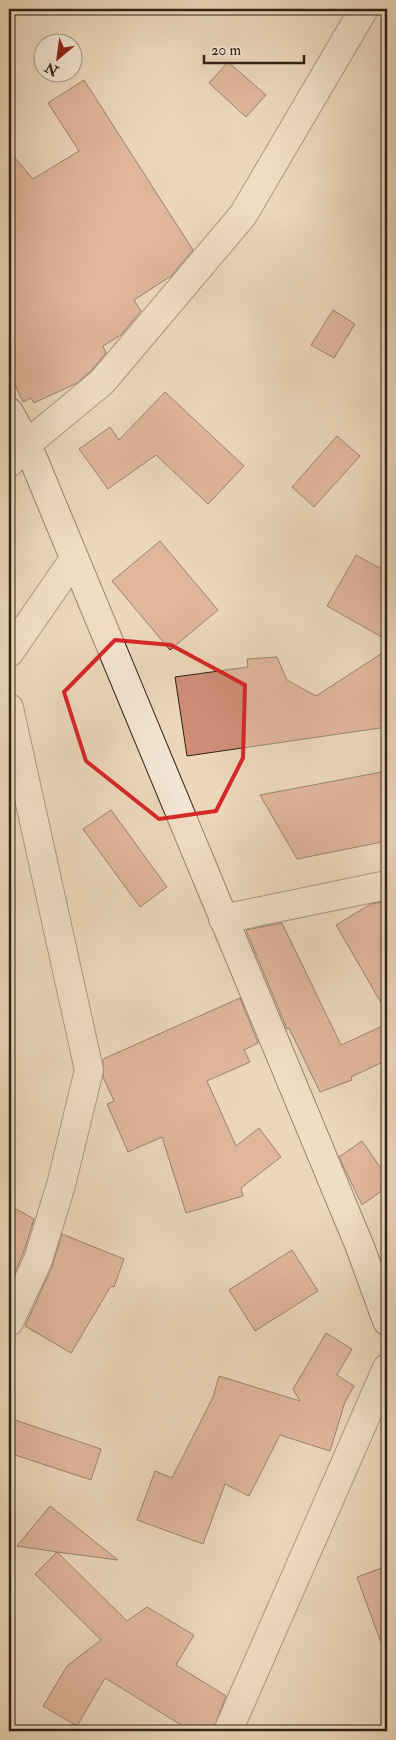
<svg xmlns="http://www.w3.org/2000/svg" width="396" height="1740" font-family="'IM FELL Double Pica',serif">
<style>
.building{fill:#d08e79;stroke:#2f2214}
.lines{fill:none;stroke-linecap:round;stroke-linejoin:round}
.street-casing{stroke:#5e4f3e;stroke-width:30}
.secondary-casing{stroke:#2f2214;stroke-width:30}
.street{stroke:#f3e5d3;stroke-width:28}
.secondary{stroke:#f3e5d3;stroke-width:28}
.marked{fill:none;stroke:#d62828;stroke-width:4;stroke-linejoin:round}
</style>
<rect width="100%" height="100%" fill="#ecd7bb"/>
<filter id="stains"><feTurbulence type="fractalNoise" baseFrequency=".004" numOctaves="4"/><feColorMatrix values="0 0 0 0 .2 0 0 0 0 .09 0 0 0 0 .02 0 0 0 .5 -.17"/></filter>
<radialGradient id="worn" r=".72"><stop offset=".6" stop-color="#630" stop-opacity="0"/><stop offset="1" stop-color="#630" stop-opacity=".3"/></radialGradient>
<g class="building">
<polygon points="228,62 266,95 246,117 209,83"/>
<polygon points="84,80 193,250 171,276 134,300 141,311 121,335 103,346 106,353 91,371 77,383 34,403 31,398 23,402 9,372 9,151 33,179 79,151 48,103"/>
<polygon points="333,310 355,324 334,358 311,345"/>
<polygon points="165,392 244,466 208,504 156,455 108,489 79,449 110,427 119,440"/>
<polygon points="337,436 360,456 314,507 292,487"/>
<polygon points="160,541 218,610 170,650 112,581"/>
<polygon points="356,555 387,572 387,640 327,606"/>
<polygon points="387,650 387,727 187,756 175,677 248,667 247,659 277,657 287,680 316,696"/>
<polygon points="387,771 387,841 297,859 260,795"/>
<polygon points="111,810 167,887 140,907 83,829"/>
<polygon points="387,901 387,1013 336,925 371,904"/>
<polygon points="282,923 341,1045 387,1024 387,1060 351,1077 352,1080 320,1092 289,1028 287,1029 246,930"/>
<polygon points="240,998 258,1043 244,1050 250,1062 207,1081 236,1146 259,1128 281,1157 241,1188 243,1196 186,1213 162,1137 128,1152 107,1104 114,1101 103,1077 103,1059"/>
<polygon points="362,1141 387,1177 387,1187 362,1205 339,1157"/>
<polygon points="9,1205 34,1219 23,1254 9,1286"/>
<polygon points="62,1234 124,1259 114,1287 111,1286 71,1353 25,1326 52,1267"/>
<polygon points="292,1250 318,1291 255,1331 229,1290"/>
<polygon points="326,1333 352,1349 337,1375 354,1386 345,1402 330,1451 280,1435 249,1496 225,1484 203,1544 137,1520 155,1471 172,1478 213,1397 219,1376 300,1401 293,1389"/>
<polygon points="9,1418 101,1449 91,1480 9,1453"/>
<polygon points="50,1506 118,1560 57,1552 127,1621 147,1607 194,1635 176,1665 226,1696 213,1731 191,1731 105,1678 77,1726 43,1706 67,1666 101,1640 35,1574 57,1552 17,1546"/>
<polygon points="387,1566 387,1650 384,1651 357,1577"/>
</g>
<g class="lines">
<defs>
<g id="street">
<polyline points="9,463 27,444 102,382 243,215 364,9"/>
<polyline points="9,653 74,559"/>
<polyline points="9,708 89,1070 61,1185 38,1260 9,1322"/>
<polyline points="223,919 387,885"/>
<polyline points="228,1731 387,1368"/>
</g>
<polyline id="secondary" points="9,412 27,444 360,1247 387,1321"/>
</defs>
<use href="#street" class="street-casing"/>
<use href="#secondary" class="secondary-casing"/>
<use href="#street" class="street"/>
<use href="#secondary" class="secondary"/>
</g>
<path d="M0 0H396V1740H0ZM115,640l56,5 74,40 -2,73 -27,53 -57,8 -73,-58 -22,-69z" fill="#ecd7bb" fill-opacity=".55" fill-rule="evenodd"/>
<path class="marked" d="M115,640l56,5 74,40 -2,73 -27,53 -57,8 -73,-58 -22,-69z"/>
<rect width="396" height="1740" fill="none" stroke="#ecd7bb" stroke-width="30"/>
<rect x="10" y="10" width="376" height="1720" fill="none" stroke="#2f2214" stroke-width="2.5"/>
<rect x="15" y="15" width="366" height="1710" fill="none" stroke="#2f2214"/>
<g transform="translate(58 58) rotate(209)"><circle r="24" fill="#f3e5d3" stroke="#a59787"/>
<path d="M0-4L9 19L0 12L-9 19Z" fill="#8f2418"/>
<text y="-8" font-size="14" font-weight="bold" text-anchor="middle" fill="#2f2214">N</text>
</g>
<path d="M204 55v8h100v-8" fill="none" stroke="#2f2214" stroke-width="2.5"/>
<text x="211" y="55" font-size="15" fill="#2f2214" stroke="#f3e5d3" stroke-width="4" paint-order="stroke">20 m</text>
<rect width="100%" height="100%" filter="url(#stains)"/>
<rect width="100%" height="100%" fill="url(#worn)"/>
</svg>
